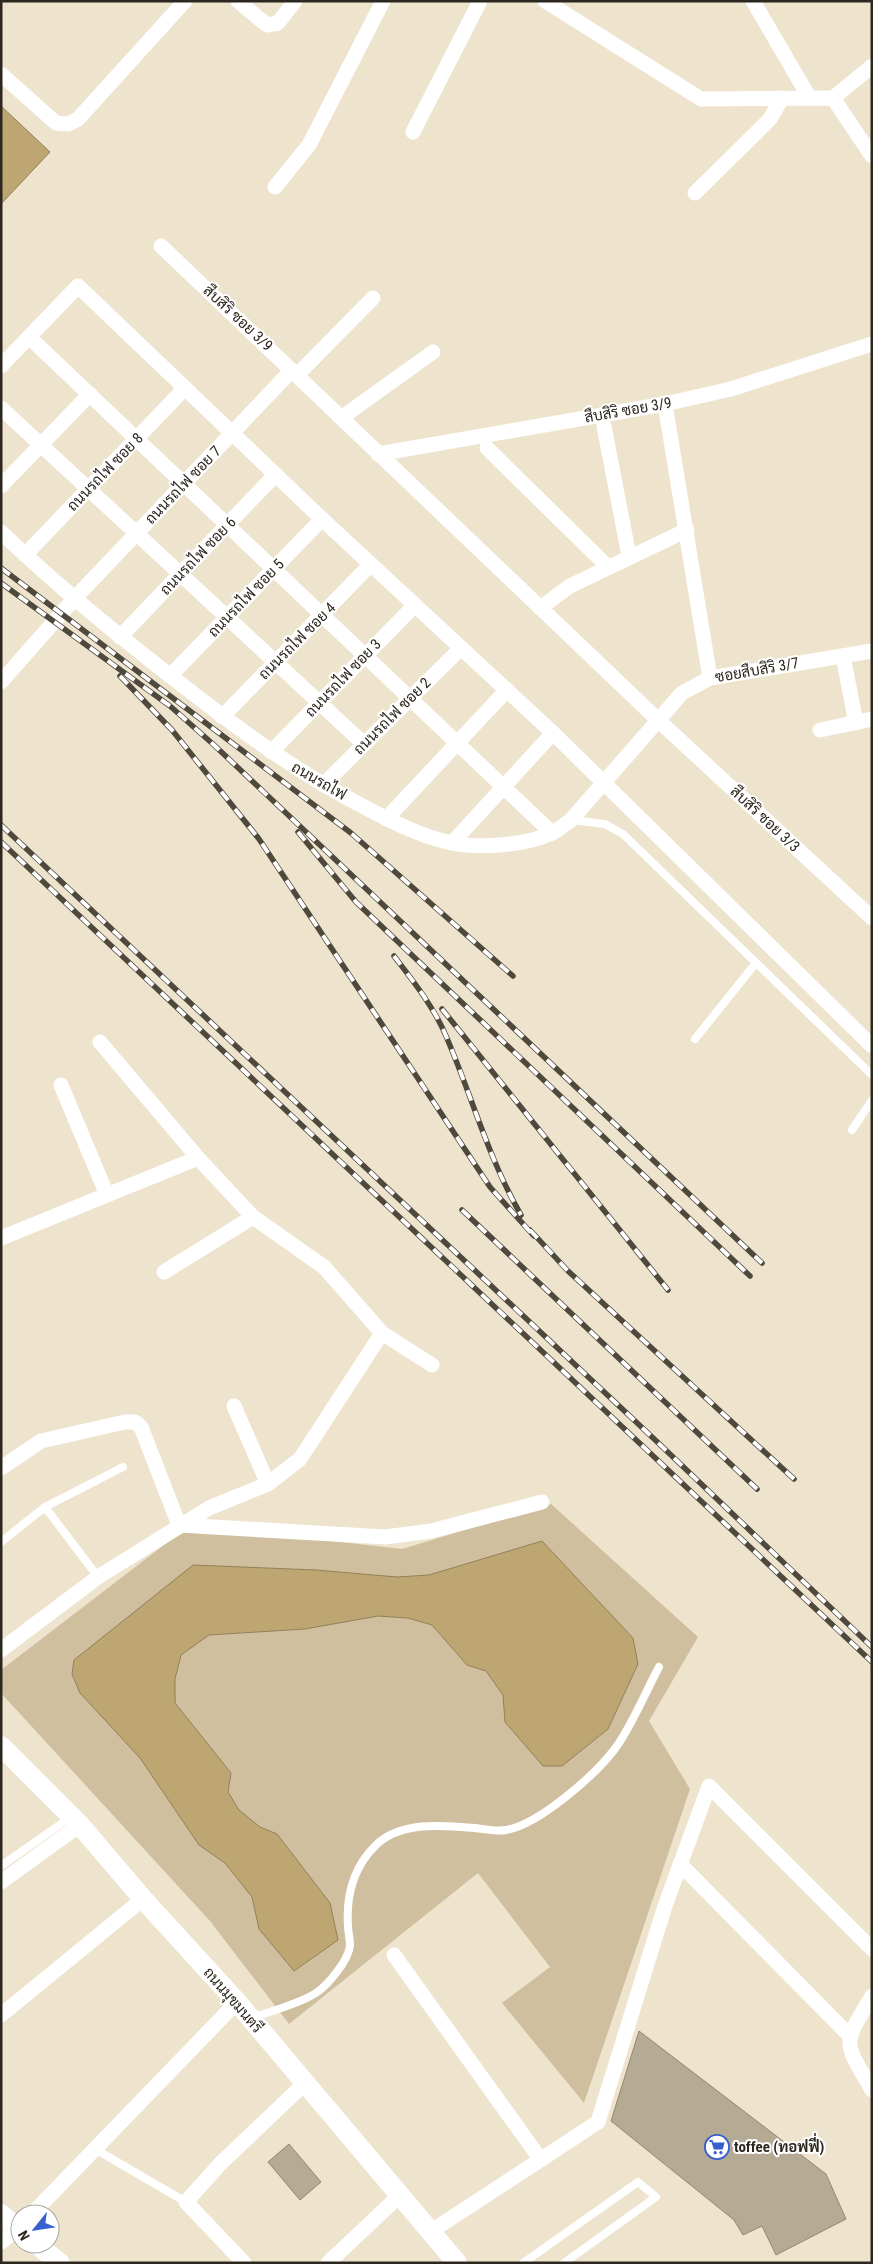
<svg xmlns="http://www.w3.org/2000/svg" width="873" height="2264" font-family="'Roboto Condensed',Sarabun,sans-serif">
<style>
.green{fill:#cfbf9f}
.water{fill:#bea673;stroke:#92805a}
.building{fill:#b5aa94;stroke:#928873}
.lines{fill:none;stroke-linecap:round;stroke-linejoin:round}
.lane{stroke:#fff;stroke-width:8}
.street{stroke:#fff;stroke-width:15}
.secondary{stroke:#fff;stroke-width:20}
.rail-casing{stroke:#4e483d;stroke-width:5.5}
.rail{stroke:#fff;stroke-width:4;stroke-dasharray:11;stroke-linecap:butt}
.labels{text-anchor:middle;stroke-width:4;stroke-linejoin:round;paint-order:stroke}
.street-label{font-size:15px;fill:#2c271f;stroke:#fff}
.poi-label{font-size:15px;font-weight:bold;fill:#2c271f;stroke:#fff;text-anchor:start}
</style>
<rect width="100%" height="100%" fill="#eee3cc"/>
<polygon class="green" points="551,1504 698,1637 649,1721 690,1789 584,2103 502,2003 550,1967 478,1873 289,2024 210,1921 1,1693 1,1670 181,1532 297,1537 402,1549"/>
<g class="water">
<polygon points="1,106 50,152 1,204"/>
<polygon points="542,1541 633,1638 638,1664 608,1729 562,1766 543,1766 505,1722 503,1695 486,1671 467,1665 432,1625 408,1618 378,1616 305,1629 209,1635 181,1655 175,1679 175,1703 231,1773 228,1792 239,1810 260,1827 277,1834 330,1903 338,1940 294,1971 259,1929 252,1897 225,1863 199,1845 140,1758 80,1693 72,1674 74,1660 193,1565 316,1570 397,1577 429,1575"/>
</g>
<g class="building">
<polygon points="639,2031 826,2174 846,2219 776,2255 762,2226 743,2235 734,2220 611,2121"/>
<polygon points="289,2144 321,2182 300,2200 268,2162"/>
</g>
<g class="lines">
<g class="lane">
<polyline points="572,820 605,824 623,834 872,1075"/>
<polyline points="695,1039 755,964"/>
<polyline points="852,1130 872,1100"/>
<polyline points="45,1507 98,1577"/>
<polyline points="1,1542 45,1507 123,1467"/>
<polyline points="1,1866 71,1817"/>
<path d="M252,2018c19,-7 47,-14 64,-25 12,-8 33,-33 34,-48 0,-7 -2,-13 -2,-19 -2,-30 5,-58 27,-80 24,-25 68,-21 100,-18 10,1 21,4 31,2 32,-5 88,-54 108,-80 16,-20 32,-59 45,-83"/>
<polyline points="95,2149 186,2202"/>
<polyline points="523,2263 638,2182 656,2197 564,2263"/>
</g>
<g class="street">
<polyline points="238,1 267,25 278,23 295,1"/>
<polyline points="545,1 701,99 833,98 872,156"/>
<polyline points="753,1 809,97"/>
<polyline points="1,74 56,123 68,124 78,119 185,1"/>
<polyline points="833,98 872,66"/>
<polyline points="413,132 480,1"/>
<polyline points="275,187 309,145 383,1"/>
<polyline points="695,193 770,119 782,98"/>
<polyline points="161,246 658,720 872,918"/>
<polyline points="29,337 552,833"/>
<polyline points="1,366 78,286 322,519 553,733 872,1046"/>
<polyline points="297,375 373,298"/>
<polyline points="665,404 710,678"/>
<polyline points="1,408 364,744"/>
<polyline points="341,418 433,352"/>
<polyline points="604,426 629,556"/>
<polyline points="487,448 608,567"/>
<polyline points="378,454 665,404 731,389 872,344"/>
<polyline points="1,486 90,394"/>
<path d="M1,532c53,51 109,97 167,142 60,47 119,92 187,128 30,16 63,34 97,41 27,6 75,2 100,-10 7,-3 13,-9 19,-13l111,-127 28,-15 162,-27"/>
<polyline points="25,555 185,388"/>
<polyline points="540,608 570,586 687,530"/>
<polyline points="120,637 275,475"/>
<polyline points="843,656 856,723"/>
<polyline points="170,676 322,519"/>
<polyline points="1,682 74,599 292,370"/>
<polyline points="222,717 371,564"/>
<polyline points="820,730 872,719"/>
<polyline points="271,752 415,605"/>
<polyline points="323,785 461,648"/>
<polyline points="386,819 507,690"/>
<polyline points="452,843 553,733"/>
<polyline points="100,1042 198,1158 253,1217 324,1267 382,1333 432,1365"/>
<polyline points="61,1085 107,1195"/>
<polyline points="1,1238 198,1158"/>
<polyline points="164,1272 253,1217"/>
<polyline points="234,1406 268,1484"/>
<polyline points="1,1468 41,1441 125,1422 135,1422 141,1427 179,1525 385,1537 431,1531 542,1502"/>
<polyline points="1,1650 98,1577 209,1508 268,1484 300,1459 382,1333"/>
<polyline points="680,1864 849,2035"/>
<polyline points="1,1882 80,1825"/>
<polyline points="394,1955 541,2160"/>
<path d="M872,1996c-30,50 -29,44 0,94"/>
<polyline points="1,2015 143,1899"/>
<polyline points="32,2214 237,2002"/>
<polyline points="430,2232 598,2122 665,1906 709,1786 872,1949"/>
<polyline points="1,2242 20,2227"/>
<polyline points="244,2263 186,2202 220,2164 304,2084"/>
<polyline points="328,2263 399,2196"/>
</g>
<g class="secondary">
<polyline points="1,1746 80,1825 143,1899 237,2002 457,2263"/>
<polyline points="1,2214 20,2231"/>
<polyline points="36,2244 60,2263"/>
</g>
<defs>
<g id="rail">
<polyline points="1,568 351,833 513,976"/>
<polyline points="1,583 170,706 214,745 762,1263"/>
<polyline points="120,676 172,730 259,839 490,1187 534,1236"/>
<polyline points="1,825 651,1436 872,1647"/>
<polyline points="298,832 356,902 750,1276"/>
<polyline points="1,842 872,1662"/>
<path d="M394,956c19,25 40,51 52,80 26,60 42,122 75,179"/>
<polyline points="442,1009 668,1290"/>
<polyline points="462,1210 757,1489"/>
<polyline points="530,1230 568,1271 794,1479"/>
</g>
</defs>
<use href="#rail" class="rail-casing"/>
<use href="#rail" class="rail"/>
</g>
<defs>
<symbol id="supermarket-ring" viewBox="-11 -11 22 22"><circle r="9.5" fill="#fff" stroke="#375fcf" stroke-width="1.5"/><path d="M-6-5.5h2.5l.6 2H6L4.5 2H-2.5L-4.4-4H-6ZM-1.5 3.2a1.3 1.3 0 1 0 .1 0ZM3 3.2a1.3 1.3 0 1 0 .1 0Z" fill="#375fcf"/></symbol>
</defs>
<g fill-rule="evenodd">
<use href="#supermarket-ring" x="703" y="2133" width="28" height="28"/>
</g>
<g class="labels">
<g class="street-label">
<text transform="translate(238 318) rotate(43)" y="5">สืบสิริ ซอย 3/9</text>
<text transform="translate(628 410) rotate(-10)" y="5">สืบสิริ ซอย 3/9</text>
<text transform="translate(105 472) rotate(-46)" y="5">ถนนรถไฟ ซอย 8</text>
<text transform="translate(183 485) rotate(-46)" y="5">ถนนรถไฟ ซอย 7</text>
<text transform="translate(198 556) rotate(-46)" y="5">ถนนรถไฟ ซอย 6</text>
<text transform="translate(246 598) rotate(-46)" y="5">ถนนรถไฟ ซอย 5</text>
<text transform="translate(297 641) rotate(-45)" y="5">ถนนรถไฟ ซอย 4</text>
<text transform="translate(757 670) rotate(-10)" y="5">ซอยสืบสิริ 3/7</text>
<text transform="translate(343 678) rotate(-46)" y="5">ถนนรถไฟ ซอย 3</text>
<text transform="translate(392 716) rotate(-45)" y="5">ถนนรถไฟ ซอย 2</text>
<text transform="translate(319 781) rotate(30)" y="5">ถนนรถไฟ</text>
<text transform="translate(765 819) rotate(43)" y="5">สืบสิริ ซอย 3/3</text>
<text transform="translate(233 2000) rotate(49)" y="5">ถนนมุขมนตรี</text>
</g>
<g class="poi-label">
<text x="734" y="2152">toffee (ทอฟฟี่)</text>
</g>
</g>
<rect width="873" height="2264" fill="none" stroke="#2c271f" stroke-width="5"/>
<g transform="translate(35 2229) rotate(240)"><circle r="24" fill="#ffffff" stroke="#aba9a5"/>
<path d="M0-4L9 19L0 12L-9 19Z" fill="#375fcf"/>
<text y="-8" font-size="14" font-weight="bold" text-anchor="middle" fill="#2c271f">N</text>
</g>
</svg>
